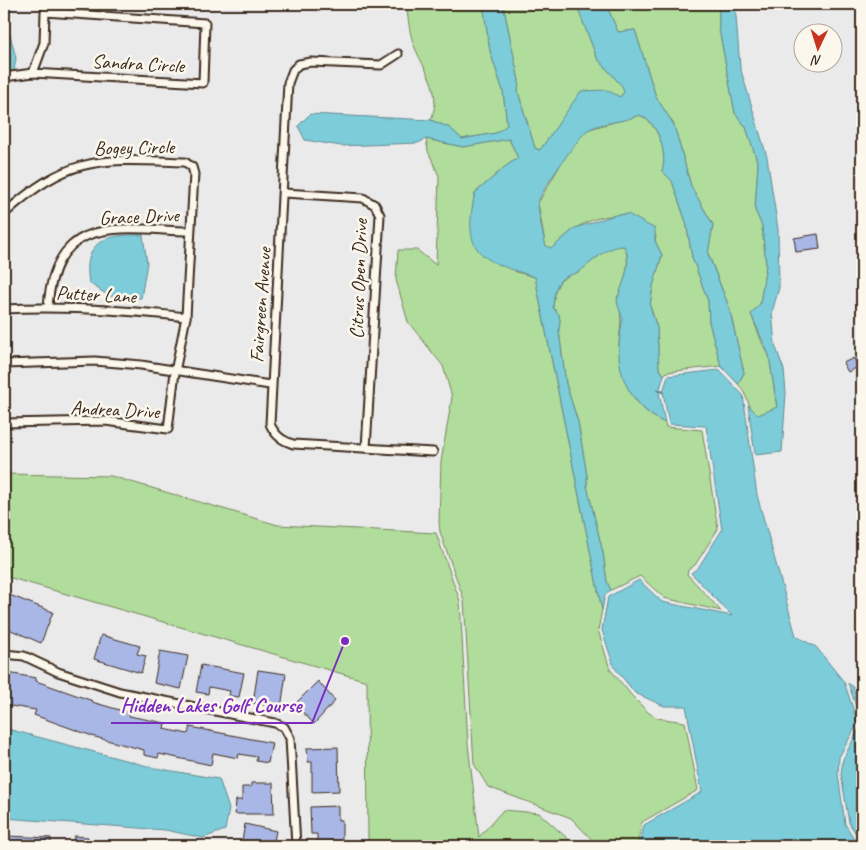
<svg xmlns="http://www.w3.org/2000/svg" width="866" height="850" font-family="Caveat,sans-serif">
<style>
.green{fill:#b0dd9b;stroke:#76845c}
.water{fill:#7dccda;stroke:#638b8f}
.lines{fill:none;stroke-linecap:round;stroke-linejoin:round}
.stream{stroke:#638b8f;stroke-width:2.5}
.building{fill:#a9b7e6;stroke:#3b2a1e}
.minor-casing{stroke:#3b2a1e;stroke-width:11}
.minor{stroke:#fbf7ec;stroke-width:7}
.labels{text-anchor:middle;stroke-width:5;stroke-linejoin:round;paint-order:stroke}
.street-label{font-size:20px;fill:#3b2a1e;stroke:#fbf7ec}
.leader{fill:none;stroke:#7b2cbf;stroke-width:2}
.callout-dot{fill:#7b2cbf;stroke:#fbf7ec;stroke-width:2}
.callout-label{font-size:21px;text-anchor:middle;font-weight:bold;fill:#7b2cbf;stroke:#fbf7ec;stroke-width:5;stroke-linejoin:round;paint-order:stroke}
</style>
<rect width="100%" height="100%" fill="#ebeaeb"/>
<filter id="ink" filterUnits="userSpaceOnUse"><feTurbulence type="fractalNoise" baseFrequency=".02" numOctaves="2"/><feDisplacementMap in="SourceGraphic" scale="10" xChannelSelector="R" yChannelSelector="G"/><feConvolveMatrix kernelMatrix="1 2 1 2 8 2 1 2 1" color-interpolation-filters="sRGB"/></filter>
<g filter="url(#ink)">
<g class="green">
<path d="M406,4h77l7,47 13,40 4,35 -11,7 -34,6 -12,-11 -19,-8c12,-31 -8,-50 -18,-77 -4,-12 -5,-27 -7,-39z"/>
<polygon points="503,4 576,4 597,58 622,86 624,92 620,97 612,95 562,119 540,150 535,148 518,92 519,81"/>
<path d="M606,4h113v25l16,84 11,14 12,37 -3,46 7,16 4,39 -6,39 -9,10 12,31 6,10 8,53 -19,7c-13,-9 -9,-20 -20,-31l6,-11 -15,-66 -21,-54 5,-28 -22,-39 -17,-61 -18,-28 -21,-67 -17,2z"/>
<path d="M639,115c19,7 29,39 23,56l10,10 14,41 6,35 16,44 1,21 12,44 -54,6 -3,3 -5,-7 -2,-40 -7,-22 3,-20 9,-31 -7,-14 1,-5c-19,-28 -54,-24 -80,-8 -9,5 -15,14 -24,20l-6,-1 -1,-4 -7,-40 31,-53 17,-20z"/>
<polygon points="426,139 463,147 509,139 518,158 506,166 475,193 473,204 516,272 535,277 602,610 598,630 610,669 632,696 649,713 657,718 685,722 698,790 642,822 637,846 598,846 571,818 488,787 474,764 464,600 440,532 439,522 441,462 452,397 443,366 408,322 396,280 398,250 417,250 436,265 439,176 428,151"/>
<path d="M618,246h6c8,14 0,39 -7,52 7,24 2,28 2,50 0,33 16,62 46,75l1,4 36,3 16,99 -23,36 -7,5 -1,4 34,37 -57,-13 -24,-22 -29,14 -4,-8 -4,-29 -16,-67v-10l-9,-54 -12,-38 -7,-53 1,-11 -7,-12 2,-17 5,-10 11,-7 7,-2 30,-23z"/>
<polygon points="4,474 111,476 278,525 436,533 460,601 468,744 479,837 503,810 539,813 576,846 368,846 367,681 4,576"/>
</g>
<g class="water">
<path d="M483,4h20l16,77 -1,11 17,56 5,2 41,-59 26,-1 13,7 4,-5 -2,-6 -25,-28 -21,-54h30l12,28 17,-2 21,67 18,28 17,61 22,39 -5,29 21,53 15,66 -6,11 -17,-18 -12,-44 -1,-21 -16,-44 -6,-35 -14,-41 -10,-10c6,-17 -4,-50 -23,-56 -16,8 -35,6 -51,15 -8,4 -48,63 -50,72 -1,4 6,39 8,44l6,2 23,-20 40,-13 13,-1 27,15v12l7,14 -9,31 -3,20 7,22 2,40 5,7 -5,17 6,31c-30,-14 -48,-44 -46,-77 0,-9 3,-18 3,-27 0,-8 -7,-14 -4,-22 5,-14 15,-36 6,-51 -18,0 -30,15 -44,25 -6,4 -15,4 -20,10 -6,7 -6,18 -7,27l6,6 1,6 -1,11 7,53 12,38 9,54v10l16,67 4,29 4,8 -6,5 -3,15 -67,-333c-53,-17 -74,-21 -60,-84l31,-27 12,-8 -9,-19 -46,8 -37,-8 -8,4 -77,3 -36,-6 -7,-14 12,-12 121,6 19,8 12,11 34,-6 11,-8 -4,-34 -13,-40z"/>
<polygon points="719,4 735,4 740,67 767,157 778,229 779,288 772,312 775,345 784,370 786,393 782,452 755,455 748,405 758,415 777,407 769,355 751,314 760,304 766,265 762,226 755,210 758,164 746,127 735,113 719,29"/>
<polygon points="4,11 16,58 14,71 4,72"/>
<path d="M143,235l4,28 -6,35 -32,-2 -20,-13c-7,-43 17,-49 54,-48z"/>
<polygon points="719,370 743,395 757,495 796,636 816,647 844,682 858,723 839,757 838,774 845,824 859,846 640,846 644,825 702,792 686,706 664,706 635,693 614,667 602,630 608,597 639,580 662,602 732,616 691,573 698,568 722,530 706,426 669,424 663,392 668,376"/>
<polygon points="848,683 853,687 862,715 862,757 858,783 862,808 862,843 849,823 841,774 843,759 862,723"/>
<polygon points="4,728 155,768 219,779 229,809 225,830 203,838 165,830 4,818"/>
</g>
<g class="lines">
<polyline class="stream" points="657,390 663,392"/>
</g>
<g class="building">
<polygon points="818,234 820,249 796,252 794,238"/>
<polygon points="854,358 858,367 848,372 843,363"/>
<polygon points="7,594 53,612 41,643 4,627 4,595"/>
<polygon points="101,635 140,646 137,654 146,656 141,673 94,659"/>
<polygon points="160,651 188,656 181,689 154,683"/>
<polygon points="201,665 244,673 239,697 229,696 230,691 209,687 208,694 196,692"/>
<polygon points="258,670 286,674 281,708 253,703"/>
<polygon points="8,673 36,678 36,681 93,701 92,702 130,713 129,716 165,723 164,729 188,734 190,727 272,743 268,763 256,761 257,757 239,754 238,758 213,753 211,765 159,754 158,758 144,755 144,750 95,737 34,715 36,710 4,705 4,686 6,686"/>
<polygon points="318,681 335,701 314,724 295,704"/>
<polygon points="338,747 339,791 312,792 312,762 308,762 307,748"/>
<polygon points="251,783 273,783 274,814 235,814 236,800 242,800 242,787 251,787"/>
<polygon points="338,806 338,820 342,820 342,846 317,846 317,834 311,834 310,807"/>
<polygon points="245,824 276,831 273,846 241,846"/>
<polygon points="8,836 51,838 51,846 7,846"/>
<polygon points="74,836 88,837 87,846 73,846"/>
</g>
<g class="lines">
<defs>
<g id="minor">
<polygon points="45,12 205,23 203,83 33,73 44,43"/>
<path d="M398,54l-17,11 -70,-3 -12,2 -6,6 -5,13 -18,341c5,11 11,16 23,20l140,8"/>
<polyline points="4,77 33,73"/>
<polyline points="284,193 363,198 375,205 380,215 366,448"/>
<path d="M4,214c66,-60 97,-55 181,-52l7,5 2,7 -8,143 -11,55 -7,57 -63,-8 -101,2"/>
<path d="M48,307c7,-94 70,-78 141,-76"/>
<path d="M4,309c61,-3 121,1 182,8"/>
<polyline points="4,364 95,361 141,365 270,385"/>
<polyline points="4,654 24,656 58,672 120,692 275,723 284,727 290,738 296,846"/>
</g>
</defs>
<use href="#minor" class="minor-casing"/>
<use href="#minor" class="minor"/>
</g>
</g>
<g class="labels">
<g class="street-label">
<text transform="translate(138 63) rotate(3)" y="7">Sandra Circle</text>
<text transform="translate(134 147) rotate(-1)" y="7">Bogey Circle</text>
<text transform="translate(139 216) rotate(-2)" y="7">Grace Drive</text>
<text transform="translate(358 279) rotate(-88)" y="7">Citrus Open Drive</text>
<text transform="translate(96 294) rotate(3)" y="7">Putter Lane</text>
<text transform="translate(260 305) rotate(-86)" y="7">Fairgreen Avenue</text>
<text transform="translate(115 409) rotate(3)" y="7">Andrea Drive</text>
</g>
</g>
<path class="leader" d="M345 641L312 723H111"/>
<circle class="callout-dot" cx="345" cy="641" r="5"/>
<g class="callout-label">
<text x="211" y="712">Hidden Lakes Golf Course</text>
</g>
<rect width="866" height="850" fill="none" stroke="#fbf7ec" stroke-width="20"/>
<rect x="10" y="10" width="846" height="830" fill="none" stroke="#3b2a1e" stroke-width="2" filter="url(#ink)"/>
<g transform="translate(818 48) rotate(184)"><circle r="24" fill="#fbf7ec" stroke="#aea59a"/>
<path d="M0-4L9 19L0 12L-9 19Z" fill="#c8321e"/>
<text y="-8" font-size="14" font-weight="bold" text-anchor="middle" fill="#3b2a1e">N</text>
</g>
</svg>
